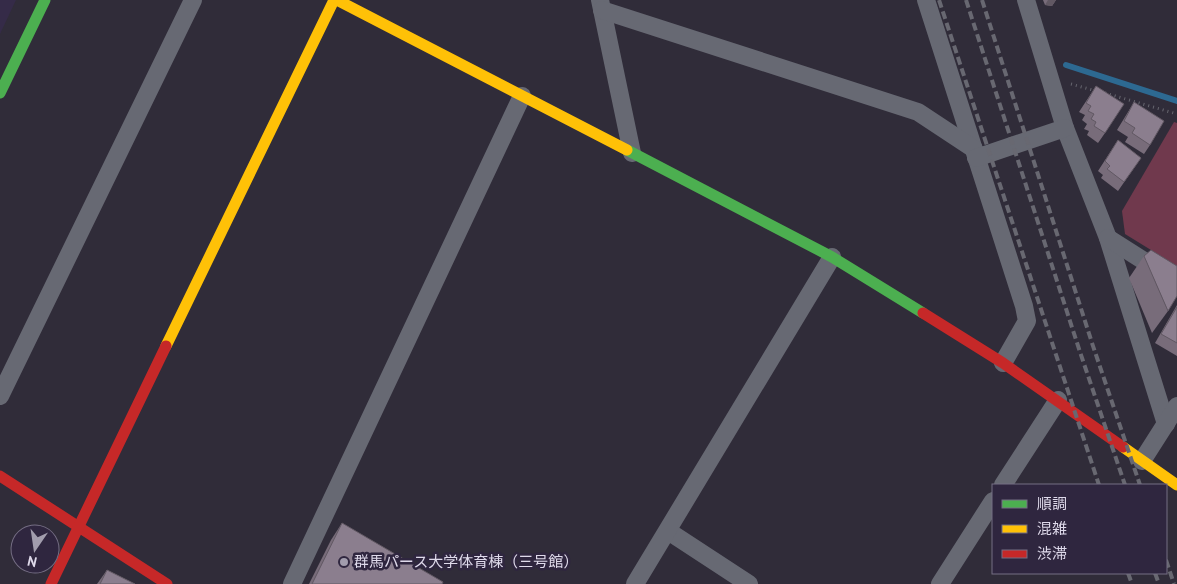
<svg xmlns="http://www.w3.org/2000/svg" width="1177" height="584" font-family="'PT Sans','Noto Sans JP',sans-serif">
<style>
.built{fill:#352b48}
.green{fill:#70394d}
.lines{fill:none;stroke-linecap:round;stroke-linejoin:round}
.stream{stroke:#2d6991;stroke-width:6}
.path{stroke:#676770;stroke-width:3;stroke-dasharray:1 4;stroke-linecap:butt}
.street{stroke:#676973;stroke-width:18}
.fast{stroke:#4caf50;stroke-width:11}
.slow{stroke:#ffc107;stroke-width:11}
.jam{stroke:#c62828;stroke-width:11}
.rail{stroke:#686871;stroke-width:4;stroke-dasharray:8 4;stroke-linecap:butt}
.wall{fill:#786c7a}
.shaded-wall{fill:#615863}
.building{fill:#8b7e8e;stroke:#615863}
.poi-dot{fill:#a29dad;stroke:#2f263f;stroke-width:2}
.labels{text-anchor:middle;stroke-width:5;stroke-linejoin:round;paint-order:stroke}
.poi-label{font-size:15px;fill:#dfdaeb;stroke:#2f263f;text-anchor:start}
</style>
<rect width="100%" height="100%" fill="#302c39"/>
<polygon class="built" points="0,0 16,0 0,34"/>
<polygon class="green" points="1174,122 1177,123 1177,266 1125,234 1122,211"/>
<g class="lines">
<polyline class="stream" points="1066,65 1177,101"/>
<g class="path">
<polyline points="1071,84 1096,91"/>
<polyline points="1105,93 1177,114"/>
</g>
<g class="street">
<polyline points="600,0 632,153"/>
<polyline points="926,0 1024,306 1027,321 1003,363"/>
<polyline points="1026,0 1065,128 1108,238 1166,424"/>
<polyline points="602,10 918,112 974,149"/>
<polyline points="976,158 1065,128"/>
<polyline points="1108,238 1177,282"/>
<polyline points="0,396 193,0"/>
<polyline points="1142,461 1177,406"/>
<polyline points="1003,485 1058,400"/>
<polyline points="668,531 749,584"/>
<polyline points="292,584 522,96"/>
<polyline points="635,584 832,257"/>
<polyline points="940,584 993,501"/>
</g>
<g class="fast">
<polyline points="0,93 45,0"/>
<polyline points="627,150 832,257 923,313"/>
</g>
<g class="slow">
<polyline points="337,0 627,150"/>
<polyline points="166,346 334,0"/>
<polyline points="1123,447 1177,485"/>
</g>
<g class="jam">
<polyline points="923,313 1003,363 1123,447"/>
<polyline points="0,476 167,584"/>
<polyline points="51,584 166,346"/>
</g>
<g class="rail">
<polyline points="939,0 1099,485"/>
<polyline points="966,0 1080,352 1125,485"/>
<polyline points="982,0 1093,346 1140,485"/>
<polyline points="1166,560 1174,584"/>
<polyline points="1128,573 1132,584"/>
<polyline points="1155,573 1159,584"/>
</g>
</g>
<g class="wall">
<polygon points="1043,0 1056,0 1052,6 1045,5"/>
<polygon points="1096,86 1105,133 1098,143 1087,135 1089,131 1084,129 1087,124 1082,120 1085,115 1079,112"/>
<polygon points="1134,102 1150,145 1144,154 1125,142 1128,137 1117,130 1128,112"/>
<polygon points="1118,140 1141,158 1118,191 1101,178 1103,175 1098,171"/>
<polygon points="1144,256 1168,311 1152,333 1129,278"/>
<polygon points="1177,305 1177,356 1155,343"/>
<polygon points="342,523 442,584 309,584 331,540"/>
<polygon points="107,570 135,584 97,584"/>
</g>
<polygon class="shaded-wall" points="1048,0 1056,0 1052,6 1045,5"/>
<g class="building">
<polygon points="1096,86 1124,104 1105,133 1094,126 1096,122 1091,119 1094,114 1088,111 1091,106 1086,103"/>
<polygon points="1134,102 1164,121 1150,145 1132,133 1135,128 1124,121"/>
<polygon points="1118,140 1141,158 1124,182 1107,169 1110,166 1105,161"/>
<polygon points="1151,250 1177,266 1177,296 1168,311 1144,256"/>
<polygon points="1177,307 1177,343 1161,334"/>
<polygon points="342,523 443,582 442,584 312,584"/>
<polygon points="107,570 135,584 100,584"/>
</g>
<circle class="poi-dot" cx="344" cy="562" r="5"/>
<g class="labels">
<g class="poi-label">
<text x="354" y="567">群馬パース大学体育棟（三号館）</text>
</g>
</g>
<rect x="992" y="484" width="175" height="90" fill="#2f263f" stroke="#756e84"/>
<rect x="1002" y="500" width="25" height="8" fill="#4caf50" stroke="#756e84"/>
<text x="1037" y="509" font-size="15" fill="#dfdaeb">順調</text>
<rect x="1002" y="525" width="25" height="8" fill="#ffc107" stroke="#756e84"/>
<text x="1037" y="534" font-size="15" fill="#dfdaeb">混雑</text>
<rect x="1002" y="550" width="25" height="8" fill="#c62828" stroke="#756e84"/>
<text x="1037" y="559" font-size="15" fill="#dfdaeb">渋滞</text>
<g transform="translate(35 549) rotate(193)"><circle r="24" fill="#2f263f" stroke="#756e84"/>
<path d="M0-4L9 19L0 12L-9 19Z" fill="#a29dad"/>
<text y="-8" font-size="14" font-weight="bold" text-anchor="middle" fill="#dfdaeb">N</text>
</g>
</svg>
